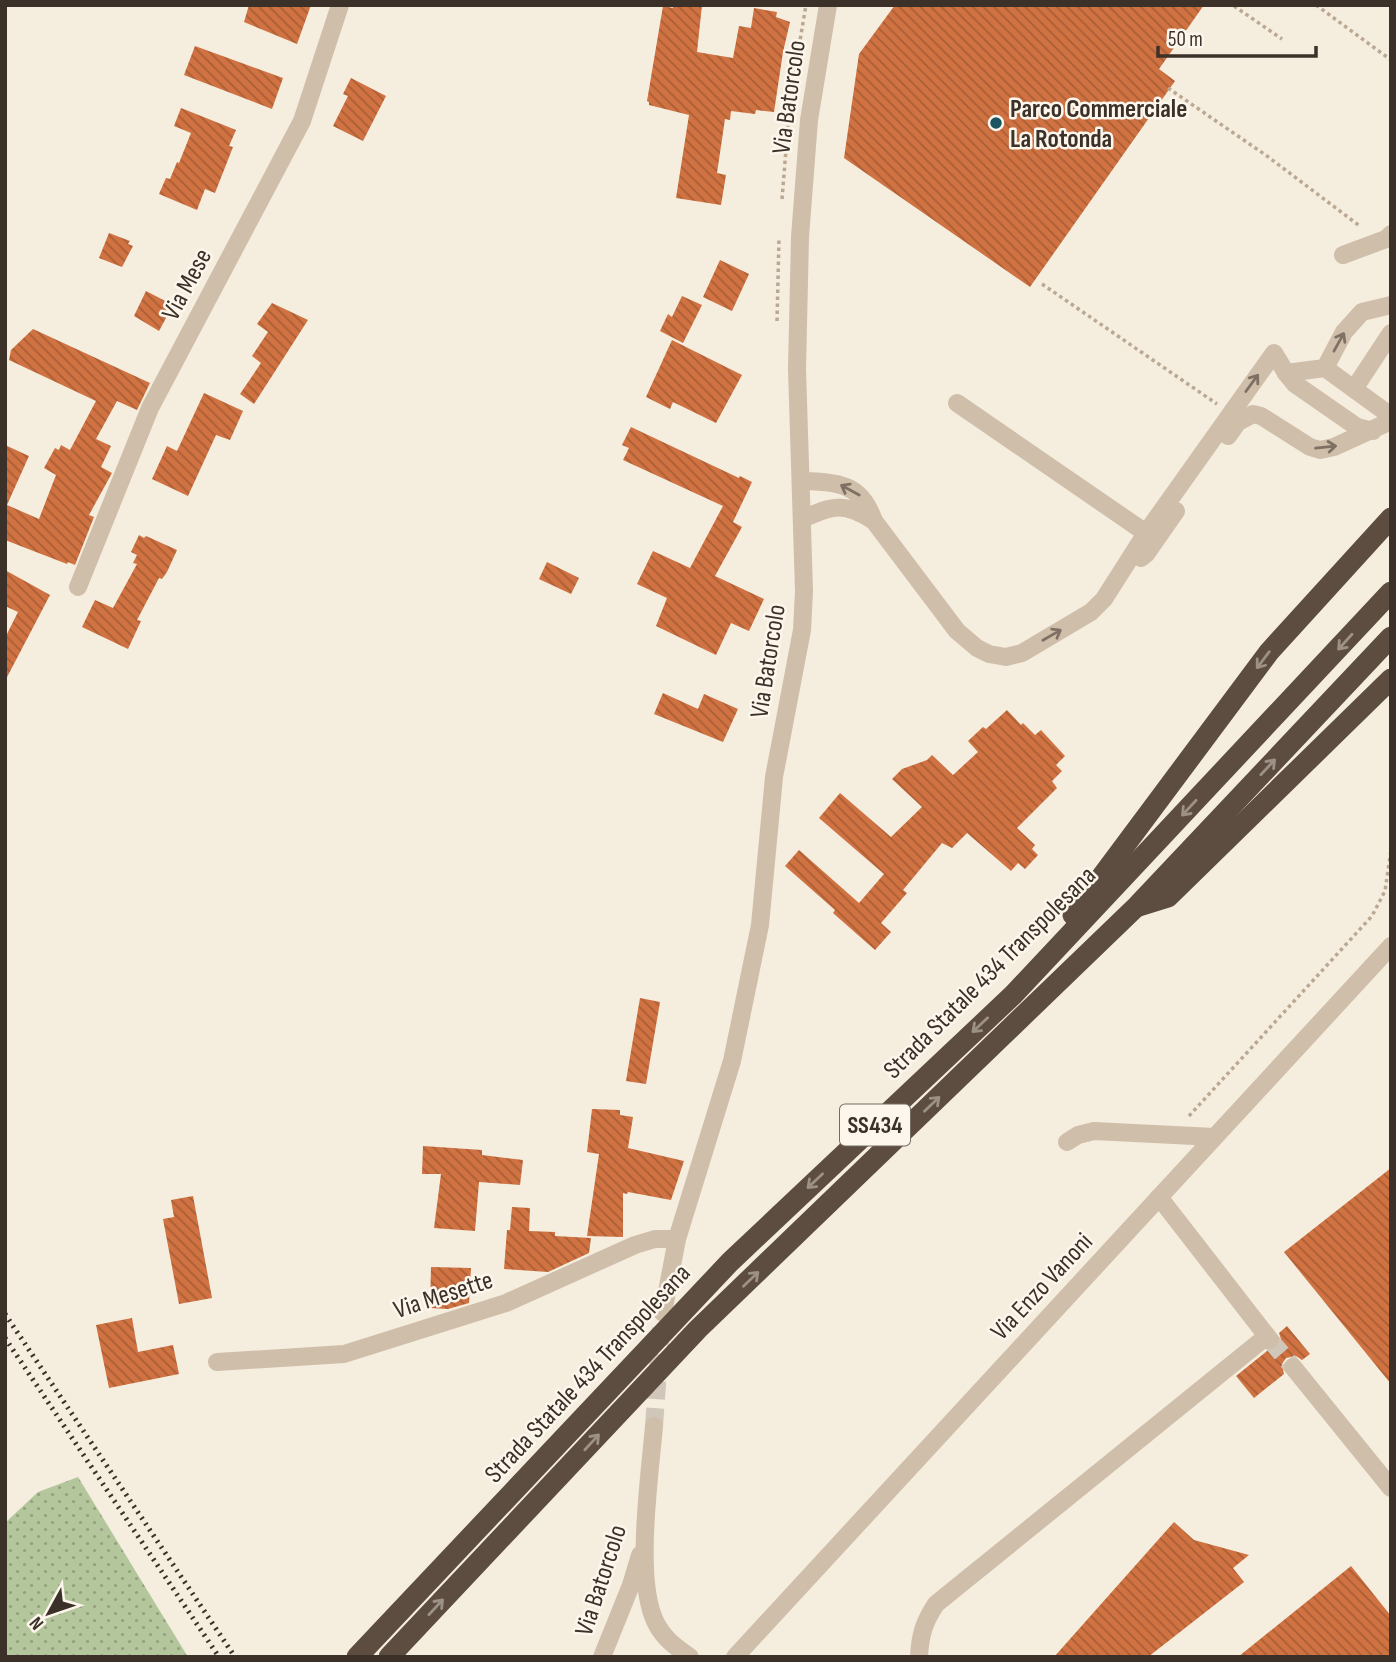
<svg xmlns="http://www.w3.org/2000/svg" width="1396" height="1662" font-family="'Sofia Sans Condensed',sans-serif">
<style>
.green{fill:url(#green-dots)}
.building{fill:url(#building-back-hatch)}
.lines{fill:none;stroke-linecap:round;stroke-linejoin:round}
.minor-tunnel{stroke:#d0c7ba;stroke-width:18;stroke-dasharray:18 9;stroke-linecap:butt}
.path{stroke:#bba893;stroke-width:3.5;stroke-dasharray:3.5 3.5;stroke-linecap:butt}
.minor{stroke:#cfbea9;stroke-width:18}
.highway{stroke:#5d4c40;stroke-width:21}
.rail{stroke:#3b3129;stroke-width:5;stroke-dasharray:2 5;stroke-linecap:butt}
.oneway{stroke:#7e7063}
.oneway2{stroke:#9d9085}
.poi-dot{fill:#1a5561;stroke:#fcf6ec;stroke-width:2.5}
.labels{text-anchor:middle;stroke-width:5;stroke-linejoin:round;paint-order:stroke}
.shield{fill:#fcf6ec;stroke:#756c64;stroke-width:2}
.shield-label{font-size:24px;font-weight:bold;fill:#3b3129}
.street-label{font-size:26px;fill:#3b3129;stroke:#fcf6ec}
.poi-label{font-size:26px;font-weight:bold;fill:#3b3129;stroke:#fcf6ec;text-anchor:start}
</style>
<defs>
<pattern id="green-dots" width="8" height="8" patternUnits="userSpaceOnUse" patternTransform="scale(1.75)"><rect width="8" height="8" fill="#b4c69c"/><path d="M2 2h.1M6 6h.1" fill="none" stroke="#94a17f" stroke-width="1.8" stroke-linecap="round"/></pattern>
<pattern id="building-back-hatch" width="6" height="6" patternUnits="userSpaceOnUse" patternTransform="scale(1.75)"><rect width="6" height="6" fill="#d07241"/><path d="M-1 5l2 2M0 0l6 6M5-1l2 2" fill="none" stroke="#aa5e36"/></pattern>
</defs>
<rect width="100%" height="100%" fill="#f5edde"/>
<polygon class="green" points="78,1477 188,1657 5,1657 5,1523 38,1492"/>
<g class="building">
<polygon points="249,5 311,5 297,44 244,22"/>
<polygon points="673,5 702,5 697,52 733,58 739,26 751,28 754,8 777,12 776,17 790,22 783,52 774,112 756,110 755,114 731,111 730,120 725,119 717,173 726,175 721,205 676,198 689,115 649,105 649,102 647,101 663,6 673,8"/>
<polygon points="895,5 1204,5 1159,69 1175,81 1030,287 844,158 859,54"/>
<polygon points="195,46 283,78 272,109 184,75"/>
<polygon points="351,78 386,96 363,141 333,126 348,96 343,94"/>
<polygon points="181,108 236,130 229,146 233,147 215,193 205,189 197,210 159,194 166,178 170,179 177,162 179,163 191,133 174,126"/>
<polygon points="109,233 130,241 128,244 133,246 122,267 99,258"/>
<polygon points="720,260 749,274 732,311 703,297"/>
<polygon points="146,291 173,305 159,331 134,316"/>
<polygon points="682,296 702,305 683,343 660,331 668,314 672,317"/>
<polygon points="272,303 308,320 254,404 240,394 261,363 252,356 268,332 257,324"/>
<polygon points="33,329 150,383 137,410 117,401 96,439 111,446 101,467 112,473 89,515 94,517 75,565 68,562 67,564 5,540 5,445 29,456 7,505 39,519 56,475 44,468 55,448 59,450 61,445 70,450 96,401 9,360 11,350"/>
<polygon points="672,340 742,375 716,423 673,402 670,409 646,397"/>
<polygon points="204,393 243,411 230,440 216,435 188,496 152,479 167,446 177,451"/>
<polygon points="631,427 739,478 740,476 752,482 733,522 742,527 715,576 764,599 749,631 731,623 716,655 656,626 667,598 637,584 653,551 690,568 723,506 623,460 629,448 622,445"/>
<polygon points="139,535 144,538 146,536 177,550 167,572 162,579 159,578 137,620 141,621 128,649 82,627 95,600 113,608 137,564 133,563 137,555 131,552"/>
<polygon points="547,562 579,578 571,594 539,579"/>
<polygon points="5,570 50,595 5,681 5,638 18,612 5,606"/>
<polygon points="663,693 698,709 704,694 738,709 723,742 654,714"/>
<polygon points="1007,710 1021,725 1023,723 1035,735 1041,730 1065,756 1056,765 1062,771 1052,781 1057,788 1017,828 1035,845 1032,849 1038,855 1025,869 1018,863 1011,871 967,833 952,848 942,843 903,890 907,893 881,923 891,932 875,950 833,913 835,910 785,866 799,850 859,903 884,874 819,818 840,793 891,837 922,807 892,779 902,769 927,760 932,755 953,775 978,752 968,741 983,727 986,729"/>
<polygon points="640,998 660,1002 646,1084 626,1081"/>
<polygon points="592,1109 620,1110 620,1115 633,1117 628,1148 684,1161 671,1200 628,1192 627,1194 623,1193 623,1237 587,1236 599,1154 587,1152"/>
<polygon points="423,1146 482,1150 482,1155 523,1160 520,1185 479,1182 475,1231 434,1228 441,1174 422,1174"/>
<polygon points="1391,1168 1391,1384 1284,1252"/>
<polygon points="193,1196 212,1298 179,1304 163,1219 174,1217 171,1200"/>
<polygon points="512,1207 530,1208 529,1231 555,1232 555,1236 591,1238 589,1253 548,1272 504,1269 507,1230 510,1230"/>
<polygon points="431,1267 471,1268 469,1303 448,1309 430,1308"/>
<polygon points="132,1318 138,1352 173,1345 179,1374 109,1388 96,1325"/>
<polygon points="1287,1326 1310,1354 1302,1360 1296,1356 1286,1358 1282,1364 1284,1374 1254,1398 1236,1376 1267,1351 1277,1348 1281,1339 1279,1333"/>
<polygon points="1174,1522 1194,1540 1249,1555 1233,1568 1244,1582 1148,1657 1054,1657"/>
<polygon points="1351,1566 1391,1616 1391,1657 1238,1657"/>
</g>
<g class="lines">
<g class="minor-tunnel">
<polyline points="1270,1340 1293,1367"/>
<polyline points="654,1426 661,1328"/>
</g>
<g class="path">
<polyline points="1316,5 1391,60"/>
<polyline points="1234,6 1282,39"/>
<polyline points="1168,88 1267,156 1361,227"/>
<polyline points="782,199 790,100 806,5"/>
<polyline points="1042,284 1217,404"/>
<polyline points="777,321 779,238"/>
<polyline points="1189,1116 1372,916 1385,891 1391,850"/>
</g>
<g class="minor">
<polyline points="1343,255 1386,239 1391,234"/>
<polyline points="1325,368 1391,416"/>
<polyline points="1286,373 1295,384 1357,427 1373,431"/>
<polyline points="1354,389 1391,333"/>
<polyline points="957,403 1146,533"/>
<polyline points="1228,436 1238,422 1253,414 1261,416 1310,447 1320,450 1334,447 1391,421"/>
<path d="M802,481c36,1 59,2 72,40 -29,-19 -42,-16 -71,-2"/>
<polyline points="874,521 957,631 977,648 989,654 1006,657 1022,653 1091,612 1104,599 1146,533 1274,353 1286,373 1325,368 1344,332 1362,312 1391,305"/>
<polyline points="1141,558 1146,554 1176,511"/>
<polyline points="78,587 150,408 302,121 340,5"/>
<polyline points="1067,1142 1078,1135 1094,1131 1214,1137"/>
<polyline points="1159,1197 1270,1340"/>
<polyline points="663,1313 677,1239 732,1061 760,925 774,777 802,630 804,591 797,369 800,237 809,120 828,5"/>
<polyline points="217,1362 344,1354 506,1303 635,1245 655,1239 677,1239"/>
<polyline points="1293,1367 1391,1488"/>
<path d="M654,1426c-4,49 -20,155 2,197 8,16 20,24 34,34"/>
<polyline points="602,1657 631,1585 640,1555"/>
<polyline points="735,1657 1391,946"/>
<path d="M919,1657c1,-22 5,-35 17,-53l331,-268"/>
</g>
<g class="highway">
<polyline points="1139,906 1168,897 1391,679"/>
<polyline points="1073,915 1269,652 1391,518"/>
<polyline points="357,1657 730,1262 1013,995 1391,592"/>
<polyline points="389,1657 698,1329 1137,906 1391,637"/>
</g>
<g class="rail">
<polyline points="5,1314 235,1657"/>
<polyline points="5,1338 219,1657"/>
</g>
</g>
<defs><path id="oneway-shaft" d="M-6 0H5M1.5-3L5.5 0L1.5 3" fill="none" stroke-width="1.6" stroke-linecap="round" stroke-linejoin="round" transform="scale(1.75)"/></defs>
<g class="oneway">
<use href="#oneway-shaft" transform="translate(1339 342) rotate(-61)"/>
<use href="#oneway-shaft" transform="translate(1252 383) rotate(-54)"/>
<use href="#oneway-shaft" transform="translate(1326 447) rotate(-6)"/>
<use href="#oneway-shaft" transform="translate(850 490) rotate(-151)"/>
<use href="#oneway-shaft" transform="translate(1052 635) rotate(-30)"/>
</g>
<g class="oneway2">
<use href="#oneway-shaft" transform="translate(1345 642) rotate(132)"/>
<use href="#oneway-shaft" transform="translate(1263 660) rotate(127)"/>
<use href="#oneway-shaft" transform="translate(1268 767) rotate(-47)"/>
<use href="#oneway-shaft" transform="translate(1189 808) rotate(133)"/>
<use href="#oneway-shaft" transform="translate(980 1025) rotate(137)"/>
<use href="#oneway-shaft" transform="translate(932 1104) rotate(-44)"/>
<use href="#oneway-shaft" transform="translate(815 1181) rotate(137)"/>
<use href="#oneway-shaft" transform="translate(751 1279) rotate(-44)"/>
<use href="#oneway-shaft" transform="translate(592 1442) rotate(-47)"/>
<use href="#oneway-shaft" transform="translate(436 1607) rotate(-47)"/>
</g>
<circle class="poi-dot" cx="996" cy="123" r="7"/>
<g class="labels">
<rect class="shield" x="840" y="1104.5" width="70" height="41" rx="5"/>
<g class="shield-label">
<text x="875" y="1133">SS434</text>
</g>
<g class="street-label">
<text transform="translate(788 97) rotate(-82)" y="9">Via Batorcolo</text>
<text transform="translate(186 284) rotate(-62)" y="9">Via Mese</text>
<text transform="translate(767 661) rotate(-81)" y="9">Via Batorcolo</text>
<text transform="translate(989 972) rotate(-45)" y="9">Strada Statale 434 Transpolesana</text>
<text transform="translate(1041 1286) rotate(-47)" y="9">Via Enzo Vanoni</text>
<text transform="translate(443 1294) rotate(-18)" y="9">Via Mesette</text>
<text transform="translate(587 1373) rotate(-47)" y="9">Strada Statale 434 Transpolesana</text>
<text transform="translate(600 1580) rotate(-72)" y="9">Via Batorcolo</text>
</g>
<g class="poi-label">
<text x="1010" y="117">Parco Commerciale<tspan x="1010" dy="30">La Rotonda</tspan></text>
</g>
</g>
<rect width="1396" height="1662" fill="none" stroke="#3b3129" stroke-width="14"/>
<g transform="translate(49 1613) rotate(230)" stroke="#fcf6ec" stroke-width="5" paint-order="stroke">
<path d="M0-5L12 26L0 18L-12 26Z" fill="#3b3129"/>
<text y="-10" font-size="19" font-weight="bold" text-anchor="middle" fill="#3b3129">N</text>
</g>
<path d="M1158 46v10h158v-10" fill="none" stroke="#3b3129" stroke-width="3.5"/>
<text x="1168" y="46" font-size="21" fill="#3b3129" stroke="#fcf6ec" stroke-width="5" paint-order="stroke">50 m</text>
</svg>
